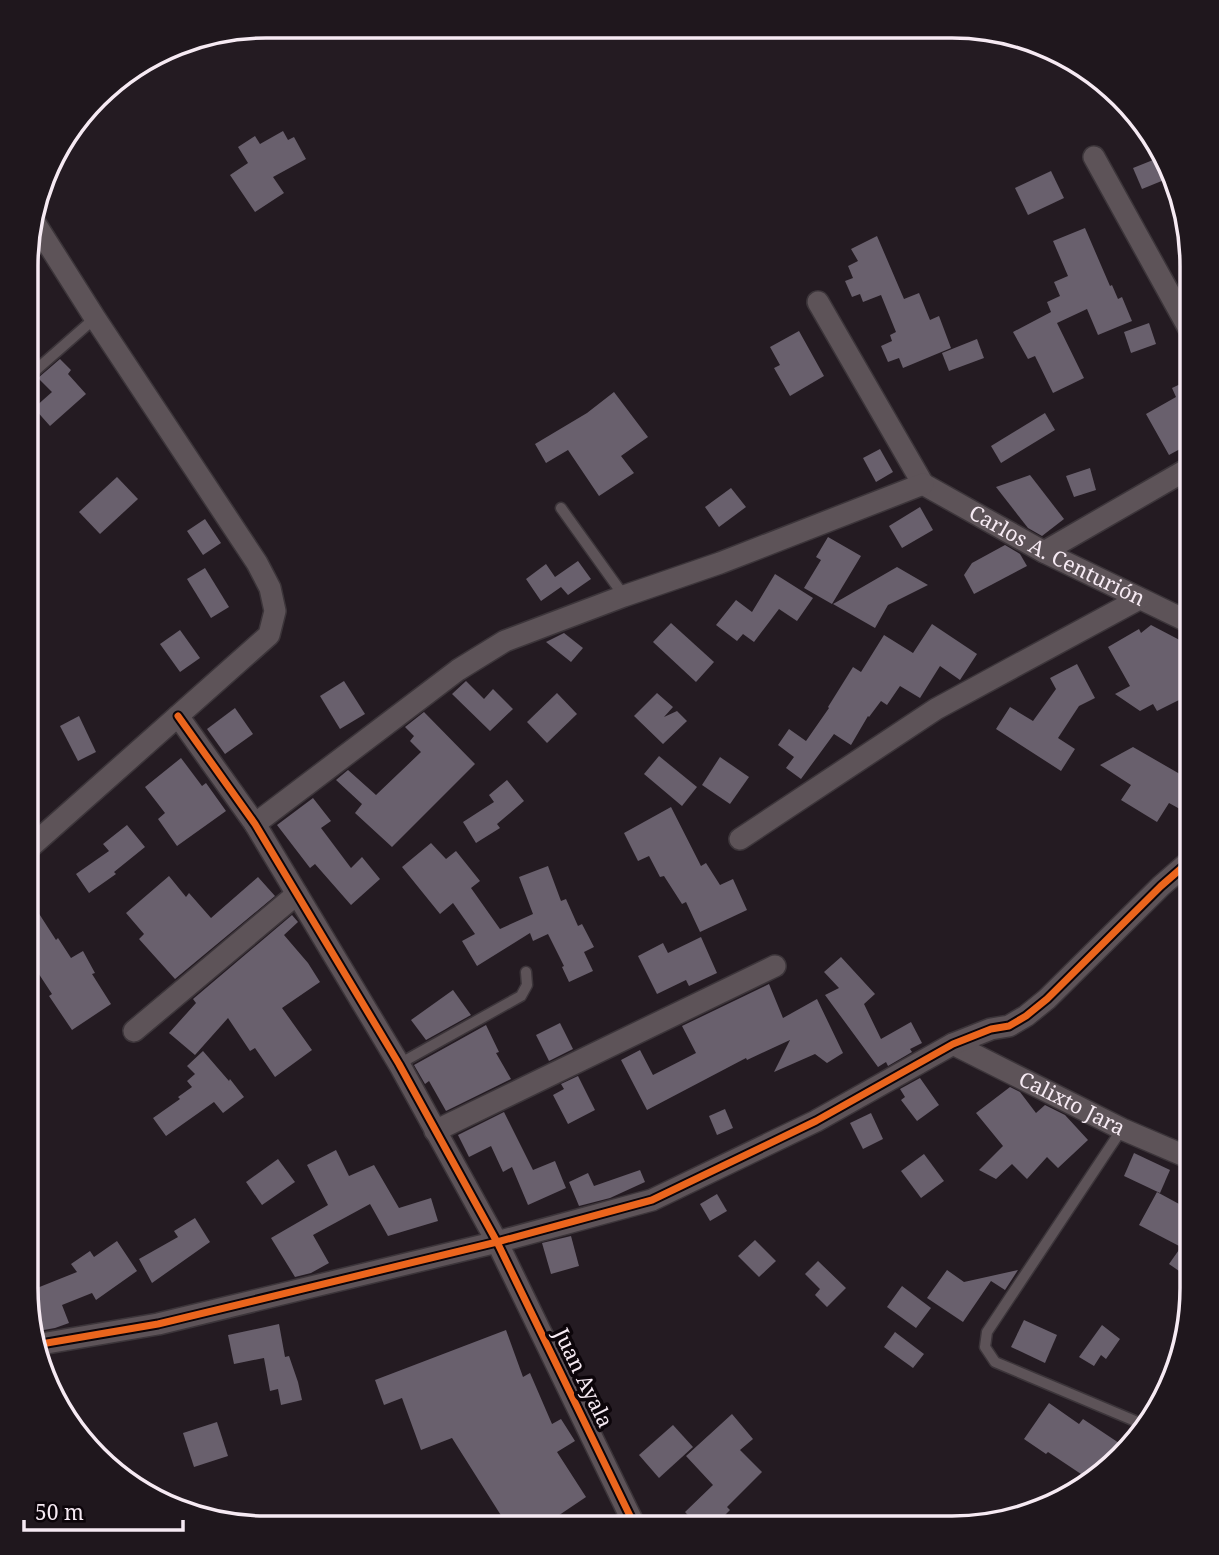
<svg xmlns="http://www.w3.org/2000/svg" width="1219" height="1555" font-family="'Noto Serif',serif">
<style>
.building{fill:#69606d}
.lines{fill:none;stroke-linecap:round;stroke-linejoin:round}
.lane-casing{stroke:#3c353a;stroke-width:13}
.street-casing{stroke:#3c353a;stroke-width:24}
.lane{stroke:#5d5358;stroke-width:10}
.street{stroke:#5d5358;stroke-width:21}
.cycleway-casing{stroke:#0c050a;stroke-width:11}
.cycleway{stroke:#eb651d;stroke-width:7}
.labels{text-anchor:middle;stroke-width:7;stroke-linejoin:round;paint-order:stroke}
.street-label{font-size:21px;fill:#f6eaf3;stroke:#0c050a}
.rim{fill:none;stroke:#f6eaf3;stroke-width:3.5}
</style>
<rect width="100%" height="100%" fill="#241b22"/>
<g class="building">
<polygon points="283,131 288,140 294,137 306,159 273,177 284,193 255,212 230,175 248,163 238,147 255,136 260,144"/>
<polygon points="1163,156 1169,178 1142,189 1133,168"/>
<polygon points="1051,171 1064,198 1028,215 1015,188"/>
<polygon points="1085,228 1110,286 1112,285 1118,299 1122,297 1132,321 1098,335 1087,309 1057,323 1084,378 1053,393 1035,356 1028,359 1013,332 1051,312 1047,302 1060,296 1054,282 1068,276 1053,241"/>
<polygon points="877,236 904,299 919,293 930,320 939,316 951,348 903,368 899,358 888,362 881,346 892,341 890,335 896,332 881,295 863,302 860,294 852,297 845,281 853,278 848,266 858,261 851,249"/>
<polygon points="1149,323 1156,344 1131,353 1124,332"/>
<polygon points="799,331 824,376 790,396 774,368 780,365 770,347"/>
<polygon points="977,339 984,358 949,371 942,353"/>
<polygon points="60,359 71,370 68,374 86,394 50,426 34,408 52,392 38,378"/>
<polygon points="1193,378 1193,442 1169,455 1146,414 1176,397 1172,388"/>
<polygon points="614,392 648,437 621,456 634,473 599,496 568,450 546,463 535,444 587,413"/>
<polygon points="1045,413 1055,430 1001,463 991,446"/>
<polygon points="880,449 893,472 876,482 863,458"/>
<polygon points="1090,468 1096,490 1074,497 1066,476"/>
<polygon points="1030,475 1064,519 1042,536 1028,528 996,487"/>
<polygon points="117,477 138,499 100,534 79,512"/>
<polygon points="731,488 746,507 719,527 705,507"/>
<polygon points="920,507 933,530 902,548 889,526"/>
<polygon points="205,519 221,543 203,555 187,531"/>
<polygon points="828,537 861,556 832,604 804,588 821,560 816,557"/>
<polygon points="1005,545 1020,554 1027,566 974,594 964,575 972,563"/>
<polygon points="578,561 591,579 568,595 561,587 541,601 526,579 546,564 555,577"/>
<polygon points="897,567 928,585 888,605 875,628 833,604"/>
<polygon points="205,568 229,607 211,618 187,579"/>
<polygon points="775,574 813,598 797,621 779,609 754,642 743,634 737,641 716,625 736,600 752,612"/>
<polygon points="671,623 714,662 696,682 653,642"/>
<polygon points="932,624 977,654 960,680 940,666 920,698 900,686 887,705 881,701 869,717 868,716 851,745 834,734 801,779 786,768 794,757 778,745 789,729 806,741 829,708 828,707 853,667 861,672 884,635 913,653"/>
<polygon points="1151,625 1193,647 1193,693 1157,711 1153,704 1140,711 1115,694 1130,686 1108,647 1139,629 1141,633"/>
<polygon points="180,630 200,658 180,672 160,644"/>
<polygon points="564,633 583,648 571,662 546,642"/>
<polygon points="1077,664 1095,698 1079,706 1058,738 1075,749 1061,771 996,729 1010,707 1033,721 1056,689 1050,678"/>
<polygon points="344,681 365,714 340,729 320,696"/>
<polygon points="466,681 484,699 493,689 513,709 490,731 452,694"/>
<polygon points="557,693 577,714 547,743 527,722"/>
<polygon points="657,693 673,707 664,717 677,711 687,721 663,744 634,716"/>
<polygon points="235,708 253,734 225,754 207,729"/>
<polygon points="424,712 475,764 392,847 355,813 362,804 336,780 348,770 376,795 421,752 410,741 414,736 405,727"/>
<polygon points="79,716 96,752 78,761 60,726"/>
<polygon points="1133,747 1192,781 1192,805 1187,813 1169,803 1157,822 1121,800 1131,785 1100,765"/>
<polygon points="659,756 697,787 682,806 644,774"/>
<polygon points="720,757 749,777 730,804 702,785"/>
<polygon points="181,758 202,786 206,783 226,811 177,846 158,819 165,813 145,787"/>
<polygon points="507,780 524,801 497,824 500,828 476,843 463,822 494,802 489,795"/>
<polygon points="313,798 331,821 321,828 351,868 362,857 380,879 351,905 315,864 310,868 277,825"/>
<polygon points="671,807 701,866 706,863 720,885 733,879 747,910 700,932 686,902 682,904 664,876 660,877 649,856 638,861 624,833"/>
<polygon points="127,825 145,847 114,872 116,874 89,893 76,874 109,851 103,844"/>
<polygon points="431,843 446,859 456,851 480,881 471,888 500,929 533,914 519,877 548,866 561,901 566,899 578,926 582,924 594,947 584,952 593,971 569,982 562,967 564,966 548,934 533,941 530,933 477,966 462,941 475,934 453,903 440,914 402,867"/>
<polygon points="169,876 186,897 189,893 211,918 258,877 275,896 175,979 139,939 144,934 126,913"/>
<polygon points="27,895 56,940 58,938 71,958 83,951 95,973 92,974 111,1004 72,1030 49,996 52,994 27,956"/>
<polygon points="292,915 298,922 284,935 308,963 320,982 282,1008 312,1050 275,1077 255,1048 250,1051 228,1018 195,1055 169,1033 196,1003 193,999"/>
<polygon points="701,937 717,973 689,986 686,980 657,994 638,956 663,943 668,953"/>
<polygon points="841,957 875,994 864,1004 881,1039 911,1022 922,1043 910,1049 912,1052 888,1066 886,1062 878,1067 825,995 839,988 824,972"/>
<polygon points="769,984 783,1018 817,999 843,1053 827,1063 815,1054 774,1072 790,1040 747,1060 746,1058 647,1110 621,1060 640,1050 653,1075 696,1053 682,1026"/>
<polygon points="453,990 471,1015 426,1040 411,1020"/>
<polygon points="560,1023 573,1049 549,1061 536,1035"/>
<polygon points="486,1025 499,1052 496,1053 511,1079 446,1111 429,1081 425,1084 414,1065"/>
<polygon points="203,1051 229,1081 230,1079 244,1097 223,1113 214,1102 166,1136 153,1118 180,1099 178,1097 192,1087 187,1081 195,1074 187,1066"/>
<polygon points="578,1076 595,1110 568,1124 553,1095 564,1089 561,1084"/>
<polygon points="920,1078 939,1105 917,1121 901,1100 905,1097 900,1089"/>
<polygon points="1010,1087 1020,1092 1036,1113 1045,1105 1065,1115 1088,1140 1058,1168 1047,1157 1027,1179 1012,1164 996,1179 979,1170 1003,1146 976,1113"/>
<polygon points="725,1109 733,1128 717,1135 709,1116"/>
<polygon points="504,1112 533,1170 555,1161 566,1188 528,1205 512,1167 503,1172 491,1146 469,1157 458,1135"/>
<polygon points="871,1113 883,1139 863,1149 850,1123"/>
<polygon points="336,1150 349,1176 374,1165 399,1208 431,1198 438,1221 388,1236 370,1204 313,1235 329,1263 311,1273 295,1277 271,1238 328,1205 307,1165"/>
<polygon points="1134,1153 1170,1170 1160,1193 1124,1176"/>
<polygon points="924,1154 944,1181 921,1198 901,1171"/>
<polygon points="278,1159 295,1182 262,1205 246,1182"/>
<polygon points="640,1170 645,1182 610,1198 579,1206 569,1182 588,1173 594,1186"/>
<polygon points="1157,1192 1192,1211 1192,1280 1169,1264 1181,1247 1139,1225"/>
<polygon points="717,1194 727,1211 710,1221 700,1204"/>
<polygon points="195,1218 210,1242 152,1283 139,1259 178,1237 174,1231"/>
<polygon points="571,1236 579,1266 551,1274 542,1243"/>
<polygon points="755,1240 776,1261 759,1277 738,1256"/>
<polygon points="117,1241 137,1271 96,1300 92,1293 62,1305 69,1323 55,1328 38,1331 27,1292 77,1272 71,1264 90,1251 94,1257"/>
<polygon points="818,1261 846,1288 827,1307 815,1295 820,1289 805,1274"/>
<polygon points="947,1270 964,1282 1018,1270 1005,1290 991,1281 963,1322 927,1298"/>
<polygon points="902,1286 931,1308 916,1328 887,1307"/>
<polygon points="1024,1320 1057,1335 1045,1363 1011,1347"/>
<polygon points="279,1324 285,1357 289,1356 298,1382 302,1400 281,1405 278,1389 270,1391 264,1358 234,1364 228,1335"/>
<polygon points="1102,1325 1120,1339 1106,1359 1101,1355 1094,1366 1079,1357"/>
<polygon points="506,1330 523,1377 530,1373 552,1424 561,1419 575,1441 557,1452 586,1497 540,1528 509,1528 452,1438 421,1450 402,1398 384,1405 375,1380"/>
<polygon points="895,1332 924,1354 913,1368 884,1347"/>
<polygon points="1049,1403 1079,1424 1083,1419 1125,1447 1090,1480 1048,1452 1046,1454 1024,1439"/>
<polygon points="732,1414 753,1439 740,1450 762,1472 727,1507 730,1510 723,1517 734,1528 700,1528 685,1512 713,1485 686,1456"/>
<polygon points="217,1422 228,1456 194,1467 183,1433"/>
<polygon points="673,1425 693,1447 659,1478 639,1455"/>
</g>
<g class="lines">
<defs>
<g id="lane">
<polyline points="28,377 95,318"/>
<polyline points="561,508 624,596"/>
<polyline points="399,1064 521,996 527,985 526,972"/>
<polyline points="1122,1129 987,1332 985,1347 995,1362 1147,1426"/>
</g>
<g id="street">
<polyline points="1094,157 1193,336"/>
<polyline points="818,302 923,484"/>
<path id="s1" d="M923,484l121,68 149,72"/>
<polyline points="1044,552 1193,466"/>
<polyline points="178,716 255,824 399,1064 497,1242 633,1522 638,1528"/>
<polyline points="255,824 458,670 505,641 624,596 720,563 923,484"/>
<polyline points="740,839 936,709 1139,599"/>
<polyline points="27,850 269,635 275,611 270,588 257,563 95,318 33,220"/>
<polyline points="134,1031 297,894"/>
<path id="s2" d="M953,1044l169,85 70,30"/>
<polyline points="435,1131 775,966"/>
<polyline points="41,1344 158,1324 497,1242 652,1200 816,1121 953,1044 991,1029 1009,1026 1026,1016 1047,999 1161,886 1192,859"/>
</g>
</defs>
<use href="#lane" class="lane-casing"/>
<use href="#street" class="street-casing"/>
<use href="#lane" class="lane"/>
<use href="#street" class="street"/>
<defs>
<g id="cycleway">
<polyline points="178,716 255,824 399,1064 497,1242 633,1522 638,1528"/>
<polyline points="41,1344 158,1324 497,1242 652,1200 816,1121 953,1044 991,1029 1009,1026 1026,1016 1047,999 1161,886 1192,859"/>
</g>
</defs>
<use href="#cycleway" class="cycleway-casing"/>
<use href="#cycleway" class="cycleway"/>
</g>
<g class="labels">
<g class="street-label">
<text dy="7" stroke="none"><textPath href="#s1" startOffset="152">Carlos A. Centurión</textPath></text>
<text dy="7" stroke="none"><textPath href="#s2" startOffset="133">Calixto Jara</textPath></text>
<text transform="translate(583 1378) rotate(64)" y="7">Juan Ayala</text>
</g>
</g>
<path d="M0 0H1219V1555H0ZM266 38H952A228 228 0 0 1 1180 266V1288A228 228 0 0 1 952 1516H266A228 228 0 0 1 38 1288V266A228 228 0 0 1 266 38Z" fill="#1f171d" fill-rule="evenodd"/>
<path class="rim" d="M266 38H952A228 228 0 0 1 1180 266V1288A228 228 0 0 1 952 1516H266A228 228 0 0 1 38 1288V266A228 228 0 0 1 266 38Z"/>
<path d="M24 1520v10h159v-10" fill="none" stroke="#f6eaf3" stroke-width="3.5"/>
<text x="35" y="1520" font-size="21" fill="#f6eaf3" stroke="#0c050a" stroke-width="5" paint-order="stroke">50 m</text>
</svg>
